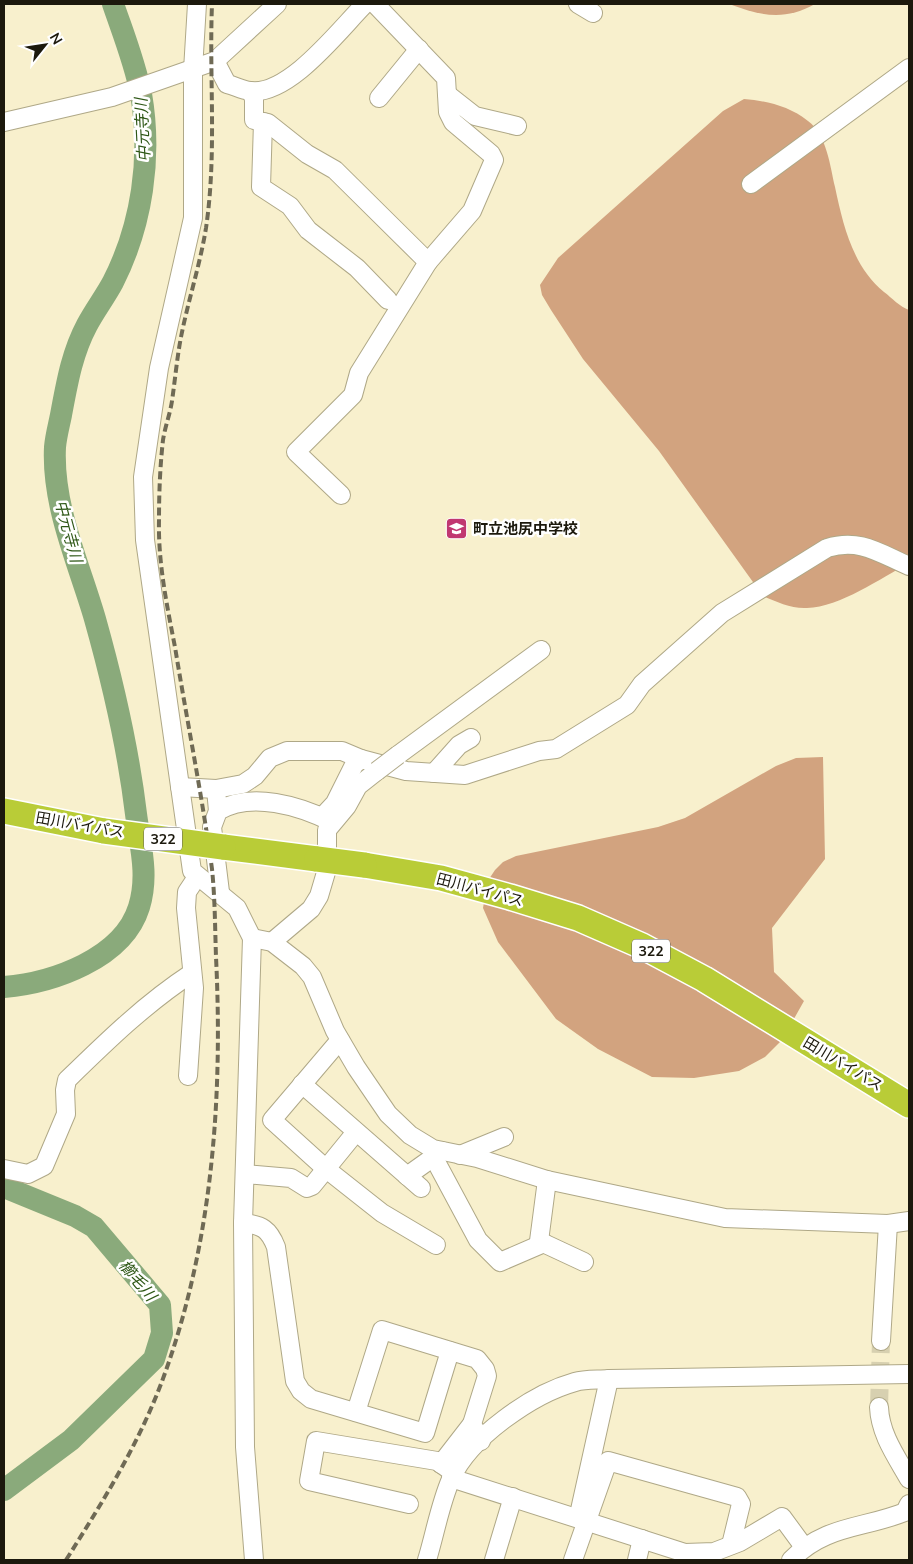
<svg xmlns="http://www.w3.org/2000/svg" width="913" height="1564" font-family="Mulish,'Noto Sans JP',sans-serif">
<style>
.forest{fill:#d2a37f}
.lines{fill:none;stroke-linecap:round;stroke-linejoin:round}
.river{stroke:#8aaa7b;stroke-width:22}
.minor-tunnel{stroke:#d7d0b0;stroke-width:18;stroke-dasharray:18 9;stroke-linecap:butt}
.minor-casing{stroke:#afa887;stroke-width:20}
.highway-casing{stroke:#fff;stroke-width:28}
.minor{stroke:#fff;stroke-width:18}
.highway{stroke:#b9cc37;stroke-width:25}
.rail{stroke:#6f6a55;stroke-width:4;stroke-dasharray:8 4;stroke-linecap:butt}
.minor-bridge-casing{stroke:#afa887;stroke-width:20;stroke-linecap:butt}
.highway-bridge-casing{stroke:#fff;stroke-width:28;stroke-linecap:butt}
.minor-bridge{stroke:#fff;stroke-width:18}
.highway-bridge{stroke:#b9cc37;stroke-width:25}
.labels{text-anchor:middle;stroke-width:5;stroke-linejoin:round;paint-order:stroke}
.shield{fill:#fff;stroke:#605e56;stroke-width:1}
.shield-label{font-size:14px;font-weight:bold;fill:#1c190d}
.poi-label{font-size:15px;font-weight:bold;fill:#1c190d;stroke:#fff;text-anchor:start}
.street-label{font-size:15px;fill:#1c190d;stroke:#fff}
.water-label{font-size:16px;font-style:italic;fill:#2e5716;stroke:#fff}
</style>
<rect width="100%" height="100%" fill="#f8f0cd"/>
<g class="forest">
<path d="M729,4h86c-31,17 -53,12 -86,0z"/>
<path d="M744,99c23,2 45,7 64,22 19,14 22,45 27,66 8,38 18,80 49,105 8,6 16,15 25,18v253c-28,15 -69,44 -102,45 -15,1 -30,-6 -44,-12l-104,-145 -76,-92 -32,-49 -9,-15 -2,-10 18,-27 165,-147z"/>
<polygon points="823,757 825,859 772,928 774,972 804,1001 782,1040 765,1057 739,1071 694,1078 652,1077 598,1049 556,1019 498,942 483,908 485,896 489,879 495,870 503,862 516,856 658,827 685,818 776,766 796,758"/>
</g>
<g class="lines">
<g class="river">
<path d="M4,987c48,-4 119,-28 135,-80 10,-32 1,-62 -3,-93 -8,-67 -23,-131 -41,-195 -16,-55 -43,-113 -40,-172 1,-11 4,-22 6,-32 6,-32 11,-62 26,-90 8,-15 18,-28 26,-43 29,-57 39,-125 28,-188 -6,-31 -18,-61 -28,-90"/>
<polyline points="4,1187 75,1216 94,1227 160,1305 162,1333 154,1359 71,1440 4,1490"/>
</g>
<polyline class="minor-tunnel" points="879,1407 881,1341"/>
<defs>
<g id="minor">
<polyline points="197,4 193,70 193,218 159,368 143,477 145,540 192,871 237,908 252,938 243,1223 245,1447 254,1560"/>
<polyline points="375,4 446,78 448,112 453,122 491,154 494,160 472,211 428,262"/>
<polyline points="578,4 593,13"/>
<path d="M215,61l12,23c8,2 15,6 23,7 39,5 89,-61 115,-87"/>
<polyline points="251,91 254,99 254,120 268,123 307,154 335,170 428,262 359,373 353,395 296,452 341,495"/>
<polyline points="447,94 475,116 517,126"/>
<polyline points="379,98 419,49"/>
<polyline points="4,122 112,97 215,61 277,4"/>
<polyline points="263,122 261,187 290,206 308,230 357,268 388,300"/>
<polyline points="751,184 909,68"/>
<polyline points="398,755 541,650"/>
<polyline points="434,773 459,745 471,738"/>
<polyline points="180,787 216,789"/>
<polyline points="218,811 216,789 243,784 255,776 270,758 287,751 342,751 361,759"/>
<path d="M322,817l13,-14 19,-38 7,-6 45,12 59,4 74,-24 17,-2 71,-44 15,-21 80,-71 105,-65c33,-10 52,5 82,18"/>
<path d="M220,892l-8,-65 6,-16c33,-20 82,-5 114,11"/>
<polyline points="252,938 272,942 303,966 312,977 335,1031 356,1067 388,1114 410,1135 433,1149 477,1158 547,1180 725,1218 888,1224 909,1221"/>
<polyline points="272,942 311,909 319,896 327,869 327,830 347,806 358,786 377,771"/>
<polyline points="340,1040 272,1120 325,1168 382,1213 436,1245"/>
<polyline points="188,1076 194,988 186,908 187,892 197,877"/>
<polyline points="302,1084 421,1188"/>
<polyline points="460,1155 504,1137"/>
<polyline points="434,1158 478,1240 500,1262 544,1243"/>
<path d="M4,1169l24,5 16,-8 22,-52 -1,-24 2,-10c40,-39 79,-77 125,-107"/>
<polyline points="245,1174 291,1178 307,1188 312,1186 356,1132"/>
<polyline points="407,1176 442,1151"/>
<polyline points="547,1180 539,1241 584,1262"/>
<path d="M243,1223c19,2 26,6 33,24l19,134 6,10 10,8 114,34 25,-82"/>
<polyline points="881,1341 888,1224"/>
<path d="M879,1407c1,27 17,49 30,72"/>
<polyline points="356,1412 382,1330 477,1359 485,1369 487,1376 472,1424 481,1441"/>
<polyline points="441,1464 472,1424"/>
<polyline points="451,1478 685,1553 714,1552 740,1542 782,1517 804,1547"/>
<polyline points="409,1504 309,1481 316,1441 437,1461 454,1473"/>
<polyline points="580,1510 609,1379"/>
<path d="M427,1560c8,-26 13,-56 24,-81 18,-41 81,-85 124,-97 10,-3 23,-2 34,-3l300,-5"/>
<polyline points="494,1560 513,1497"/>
<polyline points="573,1560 608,1461 737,1497 741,1504 731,1545"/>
<polyline points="637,1560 642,1539"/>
<path d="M791,1560c34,-35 71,-31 114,-48l4,-8"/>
</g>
<g id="highway">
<polyline points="4,811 104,831"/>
<polyline points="223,847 317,859"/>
<polyline points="364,865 441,878 510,897 578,918 642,946 704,979 909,1105"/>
</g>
</defs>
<use href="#minor" class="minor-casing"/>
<use href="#highway" class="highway-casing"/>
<use href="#minor" class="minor"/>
<use href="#highway" class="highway"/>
<path class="rail" d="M66,1560c36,-57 71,-113 95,-176 51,-136 62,-283 55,-427 -1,-29 -1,-59 -4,-88 -10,-74 -25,-148 -37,-222 -8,-41 -17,-84 -16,-127 0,-26 1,-54 4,-80 2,-13 7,-26 9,-39 3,-21 5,-43 9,-64 7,-36 19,-72 25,-109 11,-75 3,-149 6,-224"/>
<defs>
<polyline id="minor-bridge" points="377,771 398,755"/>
<g id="highway-bridge">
<polyline points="104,831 223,847"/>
<polyline points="317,859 364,865"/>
</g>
</defs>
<use href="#minor-bridge" class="minor-bridge-casing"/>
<use href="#highway-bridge" class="highway-bridge-casing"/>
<use href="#minor-bridge" class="minor-bridge"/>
<use href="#highway-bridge" class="highway-bridge"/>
</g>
<defs>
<symbol id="school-square" viewBox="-11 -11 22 22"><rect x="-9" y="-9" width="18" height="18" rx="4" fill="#c13771" stroke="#fff"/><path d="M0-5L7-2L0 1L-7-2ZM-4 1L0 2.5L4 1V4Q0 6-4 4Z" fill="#fff"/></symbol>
</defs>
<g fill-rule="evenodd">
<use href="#school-square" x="444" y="516" width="25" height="25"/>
</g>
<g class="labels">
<g class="shield">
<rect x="144" y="827.5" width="38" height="23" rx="4"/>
<rect x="632" y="939.5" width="38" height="23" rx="4"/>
</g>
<g class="shield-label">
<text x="163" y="844">322</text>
<text x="651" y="956">322</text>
</g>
<g class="poi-label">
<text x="473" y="534">町立池尻中学校</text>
</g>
<g class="street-label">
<text transform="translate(80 825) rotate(10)" y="5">田川バイパス</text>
<text transform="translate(480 890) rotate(15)" y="5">田川バイパス</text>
<text transform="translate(843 1064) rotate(31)" y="5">田川バイパス</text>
</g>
<g class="water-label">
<text transform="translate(142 130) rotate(-93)" y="6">中元寺川</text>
<text transform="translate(69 531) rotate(75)" y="6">中元寺川</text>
<text transform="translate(138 1280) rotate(50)" y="6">櫛毛川</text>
</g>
</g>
<rect width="913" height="1564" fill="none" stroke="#1c190d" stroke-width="10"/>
<g transform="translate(45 45) rotate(60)" stroke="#ffffff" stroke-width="4" paint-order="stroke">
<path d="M0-4L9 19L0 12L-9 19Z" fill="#1c190d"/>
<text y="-8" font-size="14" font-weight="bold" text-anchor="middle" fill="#1c190d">N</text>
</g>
</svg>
